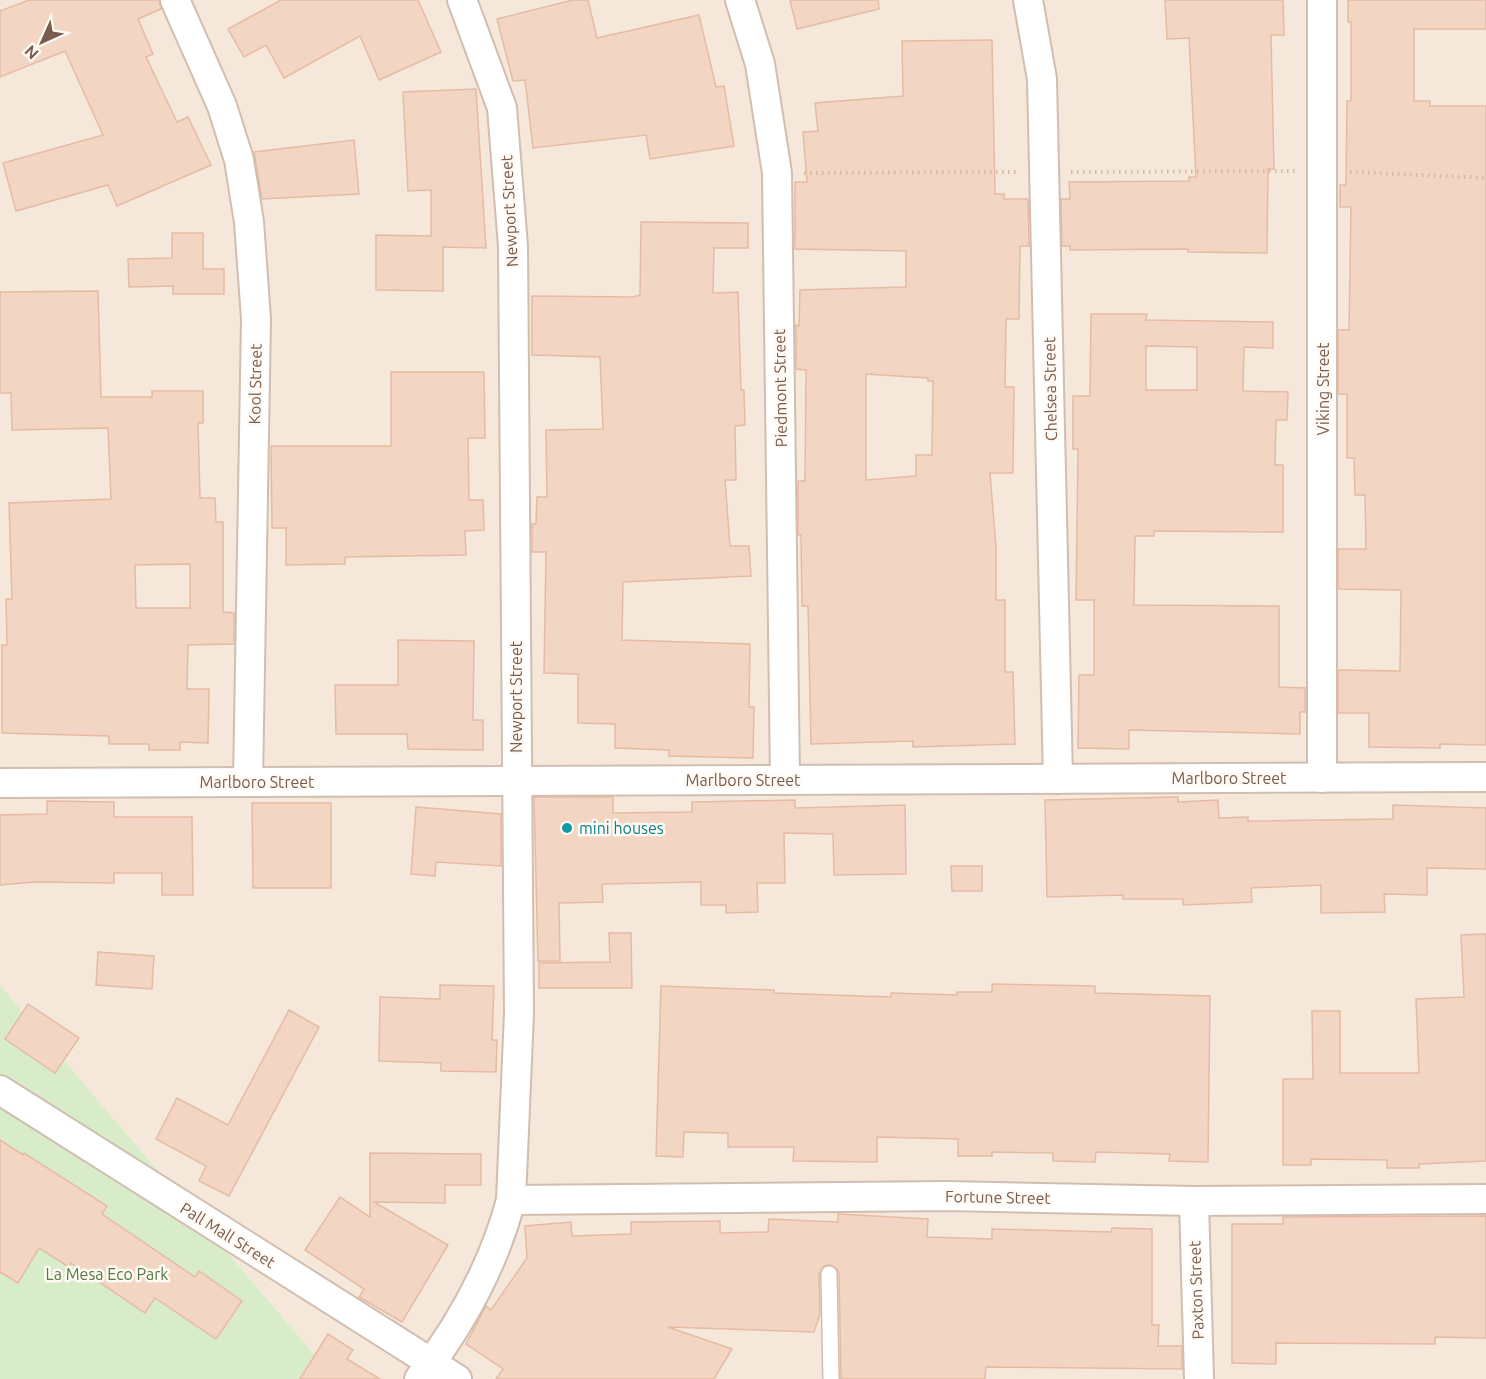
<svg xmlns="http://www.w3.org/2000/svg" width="1486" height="1379" font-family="Ubuntu,sans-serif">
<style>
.residential{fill:#f5e8da}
.green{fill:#d8ecc9}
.building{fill:#f3d5c3;stroke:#e6bba3;stroke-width:1.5;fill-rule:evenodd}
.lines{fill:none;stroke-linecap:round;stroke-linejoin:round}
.lane-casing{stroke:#d1beb0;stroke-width:18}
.street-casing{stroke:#d1beb0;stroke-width:32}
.path{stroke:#d9b8a5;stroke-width:4;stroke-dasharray:1.5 4.5;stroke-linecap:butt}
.lane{stroke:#fff;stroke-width:15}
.street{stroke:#fff;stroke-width:28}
.culture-dot{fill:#0f9aa8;stroke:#fffaf3;stroke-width:2}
.labels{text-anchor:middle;stroke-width:5;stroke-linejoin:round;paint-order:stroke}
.street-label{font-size:16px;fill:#7a5c4d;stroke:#fffaf3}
.culture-label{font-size:16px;fill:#0d838f;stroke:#fffaf3;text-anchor:start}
.park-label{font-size:16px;fill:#537a41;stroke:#fffaf3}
</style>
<rect width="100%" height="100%" fill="#fdf6ec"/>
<polygon class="residential" points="0,0 1486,0 1486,1379 335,1379 0,985"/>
<polygon class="green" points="0,985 335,1379 0,1379"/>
<g class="building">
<polygon points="29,0 159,0 161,9 138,19 153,54 146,57 177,122 188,117 211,165 117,206 108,185 16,211 3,163 103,135 65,51 0,77 0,11"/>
<polygon points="281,0 418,0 441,52 379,80 360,36 284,78 266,45 244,57 228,29"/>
<polygon points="573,0 588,0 597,38 699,15 716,87 724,86 734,146 650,159 646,135 533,148 525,80 513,81 497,19"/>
<polygon points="790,0 878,0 879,9 797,29"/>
<polygon points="1165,0 1283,0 1284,35 1271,35 1274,169 1268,169 1267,253 1188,252 1188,249 1070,250 1070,246 1062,246 1061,199 1070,199 1069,182 1189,181 1189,177 1196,177 1189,38 1167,39"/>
<polygon points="1348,0 1486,0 1486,29 1414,29 1414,101 1430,101 1430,106 1486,106 1486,745 1440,744 1440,748 1369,747 1369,713 1338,713 1338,670 1400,671 1401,590 1338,589 1338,549 1366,549 1365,495 1355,495 1354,458 1347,458 1347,394 1338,394 1338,330 1349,330 1351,207 1340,207 1340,185 1346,185 1347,101 1351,101 1351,22 1348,22"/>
<path d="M992,40l3,154h9v5h24l1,47h-9l-1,73h-13l-1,68h9l-1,86h-23l6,74v53h9v72h8l2,72 -102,3v-6l-102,3 -3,-138h-6l-1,-71h-3v-54h7l1,-111 -10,-1v-44l3,1 1,-36 106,-3v-36l-111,-2v-67h12l-4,-50 15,-1 -3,-28 88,-7 -1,-55zM866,374l62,4v3h5l-1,74h-16v21l-50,4z"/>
<polygon points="476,89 486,248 443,247 443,291 376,290 376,235 431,236 431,190 408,191 403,92"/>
<polygon points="354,140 359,194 262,199 254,152"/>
<polygon points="641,222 748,223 748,248 714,248 713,293 738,292 741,390 744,390 745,425 735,426 736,480 725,480 730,546 749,546 751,576 623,582 622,640 750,644 749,707 754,707 753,758 669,756 669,750 615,748 615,724 578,723 578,674 544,673 546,552 532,552 532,524 536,524 537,497 547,497 546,430 603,429 600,357 532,355 532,296 633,297 640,295"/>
<polygon points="172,233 203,233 203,269 224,269 224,294 173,294 173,286 129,287 128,259 172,258"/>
<path d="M98,291l3,106h51v-6h51v32h-5l2,75h15l1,24h7v90l11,1v31l-46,1 -1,44h22l-1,54 -28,-1v8h-31v-6h-40v-8l-107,-3v-88h5l-1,-46h6l-3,-96 102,-4 -3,-71 -96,2 -1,-37h-11v-101zM190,564v44h-54l-1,-43z"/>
<path d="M1091,314h56l-1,6 127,2v26l-29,-1 -1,44 45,1 -1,28h-11l-1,45h8v67l-129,-1v5h-19l-1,69 145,1v81l26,1v24h-5v22l-171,-4v19l-51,-1 1,-73h15v-75h-18l2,-151h-5v-53h17zM1146,346l51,1v43h-51z"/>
<polygon points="391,372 484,372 485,438 468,438 469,500 483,500 484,530 465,531 466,555 345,557 345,564 286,565 286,528 272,528 271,446 391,446"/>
<polygon points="398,640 474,641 473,720 483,720 483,750 408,749 407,734 336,734 335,685 398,685"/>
<polygon points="534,797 613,797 613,813 692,812 692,802 795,800 795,808 905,805 906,874 834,875 833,834 784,833 785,883 757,883 758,912 726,913 726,905 701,905 701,882 602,884 603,902 559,903 560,961 538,961"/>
<polygon points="1178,797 1178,802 1218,800 1219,818 1248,817 1248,821 1393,819 1393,805 1486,808 1486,869 1427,868 1427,895 1384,894 1385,912 1321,913 1321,885 1251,888 1252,902 1183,905 1183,899 1123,899 1123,895 1047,897 1045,800"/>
<polygon points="47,801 114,802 114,817 192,817 193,895 162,895 162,873 114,873 114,883 35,882 0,885 0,815 47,814"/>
<polygon points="252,803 331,803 331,888 253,888"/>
<polygon points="416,807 501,814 501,866 436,862 435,876 411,874"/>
<polygon points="951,866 982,866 982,891 952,891"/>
<polygon points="609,933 631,933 632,988 539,988 539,963 610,962"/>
<polygon points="1486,934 1486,1161 1419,1164 1419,1168 1387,1168 1387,1160 1311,1159 1311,1165 1283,1165 1283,1079 1313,1079 1312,1011 1340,1011 1340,1073 1419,1073 1416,999 1464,997 1461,935"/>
<polygon points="98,952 154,956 152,989 96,985"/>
<polygon points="992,984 1095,986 1095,993 1210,996 1208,1162 1169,1161 1170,1154 1096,1152 1095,1162 1053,1161 1053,1153 992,1152 992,1156 958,1156 958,1139 877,1137 877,1162 793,1161 794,1147 728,1147 728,1133 684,1132 683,1157 656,1156 661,986 774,990 774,993 891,997 891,993 957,995 957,992 992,992"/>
<polygon points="440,985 494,986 492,1040 497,1040 496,1072 441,1071 441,1063 379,1061 380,997 440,999"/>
<polygon points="28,1004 79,1038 55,1073 5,1039"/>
<polygon points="289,1010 319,1027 229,1196 199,1181 206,1166 156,1139 177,1098 228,1125"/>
<polygon points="0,1140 23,1155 24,1153 107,1206 102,1214 195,1277 199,1271 242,1301 216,1339 155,1298 145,1313 71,1263 69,1267 39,1248 18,1283 0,1272"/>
<polygon points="370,1153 481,1154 481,1185 445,1185 445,1203 374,1202 448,1245 402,1322 359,1297 364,1289 305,1250 340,1197 370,1217"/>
<polygon points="838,1214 928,1219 927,1237 992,1239 992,1229 1111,1232 1112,1228 1152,1229 1152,1325 1159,1325 1158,1346 1182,1346 1182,1369 986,1367 985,1379 841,1379 839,1274 837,1269 829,1264 824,1266 819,1274 820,1314 814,1332 668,1327 732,1349 714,1379 496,1379 503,1369 466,1344 486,1306 491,1310 527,1258 525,1226 571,1222 572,1236 631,1234 631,1222 720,1221 720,1233 768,1232 769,1219 838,1222"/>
<polygon points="1486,1216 1486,1338 1435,1337 1435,1344 1276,1343 1276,1364 1232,1363 1232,1224 1283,1224 1283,1217"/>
<polygon points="328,1334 353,1350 347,1359 380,1379 300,1379"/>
</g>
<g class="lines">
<defs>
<polyline id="lane" points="829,1274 831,1379"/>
<g id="street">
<polyline points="175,0 222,106 239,160 249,222 256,319 248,782"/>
<polyline points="740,0 760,64 777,173 785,780"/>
<polyline points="1028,0 1042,79 1058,779"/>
<polyline points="1322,0 1322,778"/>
<polyline points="0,783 1486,777"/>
<polyline points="0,1090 457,1379"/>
<polyline points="511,1200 947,1196 1194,1201 1486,1199"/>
<polyline points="1194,1201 1199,1379"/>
<path d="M419,1379c41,-53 75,-115 92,-179l8,-187 -6,-767 -11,-138 -40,-108"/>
</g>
</defs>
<use href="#lane" class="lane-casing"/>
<use href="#street" class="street-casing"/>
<g class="path">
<polyline points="1071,172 1295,171"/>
<polyline points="1350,172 1486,178"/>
<polyline points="804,173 1016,172"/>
</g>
<use href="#lane" class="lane"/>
<use href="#street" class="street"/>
</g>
<circle class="culture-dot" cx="567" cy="828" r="6"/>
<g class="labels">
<g class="street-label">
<text transform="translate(509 211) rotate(-93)" y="6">Newport Street</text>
<text transform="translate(255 384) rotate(-89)" y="6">Kool Street</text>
<text transform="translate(780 388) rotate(-91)" y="6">Piedmont Street</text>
<text transform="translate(1050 389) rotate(-91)" y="6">Chelsea Street</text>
<text transform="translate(1323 389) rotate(-90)" y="6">Viking Street</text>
<text transform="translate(516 697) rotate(-90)" y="6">Newport Street</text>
<text x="1229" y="784">Marlboro Street</text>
<text x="743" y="786">Marlboro Street</text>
<text x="257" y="788">Marlboro Street</text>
<text transform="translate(998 1197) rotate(1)" y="6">Fortune Street</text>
<text transform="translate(228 1235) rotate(32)" y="6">Pall Mall Street</text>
<text transform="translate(1196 1290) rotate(-92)" y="6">Paxton Street</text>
</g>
<g class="culture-label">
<text x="579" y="834">mini houses</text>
</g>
<g class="park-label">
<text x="107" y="1280">La Mesa Eco Park</text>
</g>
</g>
<g transform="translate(42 42) rotate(225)" stroke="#fffaf3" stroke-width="4.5" paint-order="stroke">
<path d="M0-4.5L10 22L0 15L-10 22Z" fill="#7a5c4d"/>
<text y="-9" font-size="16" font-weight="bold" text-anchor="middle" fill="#7a5c4d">N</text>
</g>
</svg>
